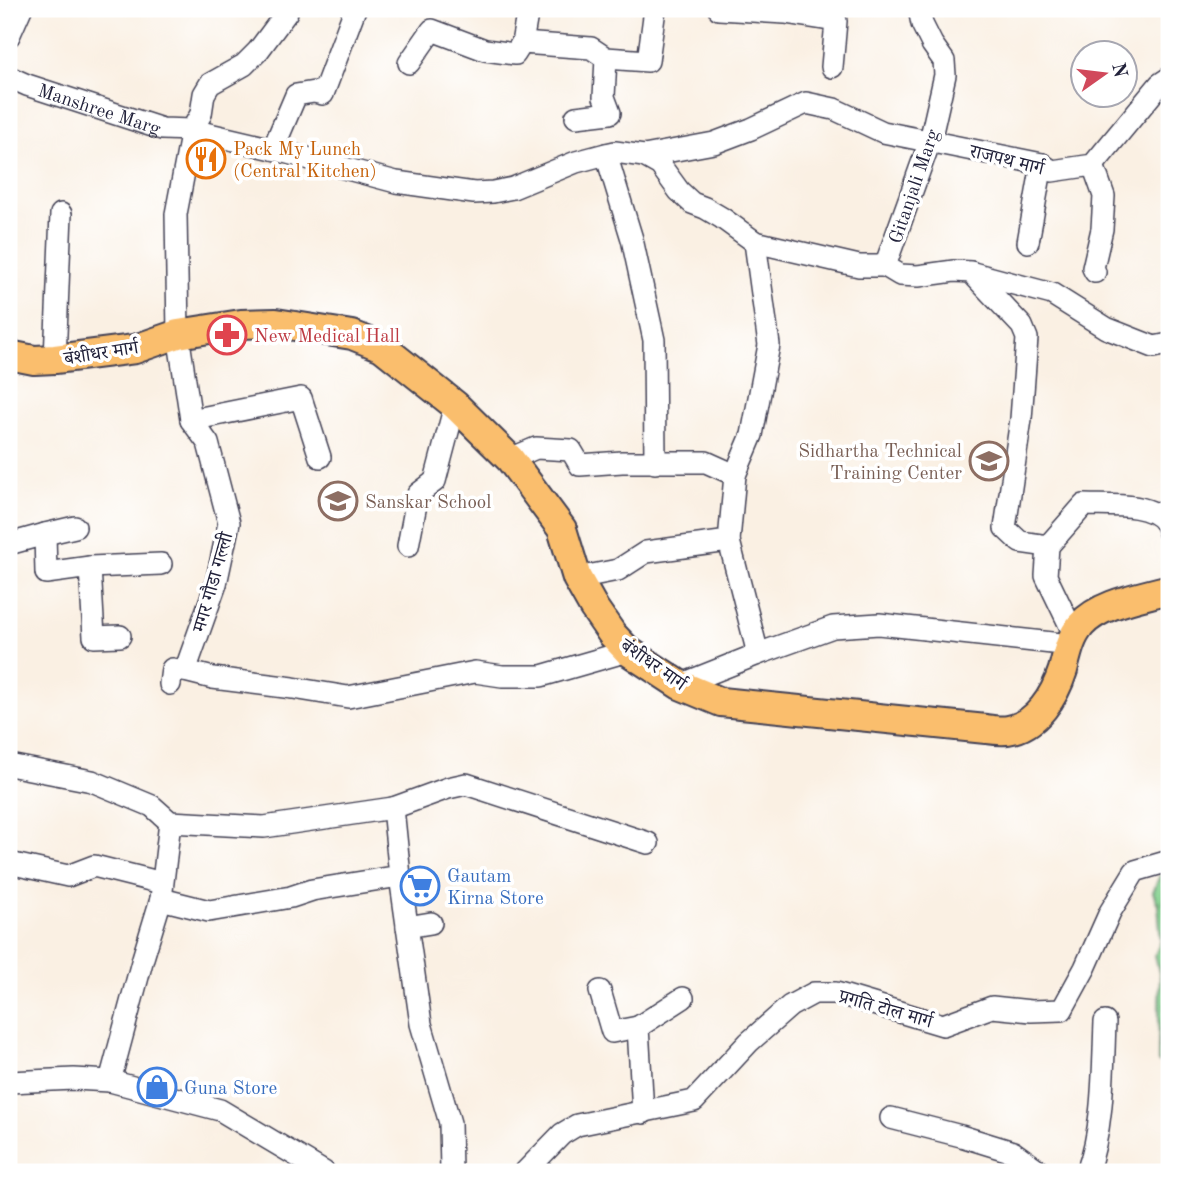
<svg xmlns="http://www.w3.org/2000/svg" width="1178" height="1181" font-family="'Old Standard TT','Noto Serif Devanagari',serif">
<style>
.park{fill:url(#park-tufts);stroke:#547a65;stroke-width:2}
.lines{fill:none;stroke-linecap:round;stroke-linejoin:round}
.minor-casing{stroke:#424154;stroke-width:24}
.major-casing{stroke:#424154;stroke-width:32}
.minor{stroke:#fff;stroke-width:21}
.major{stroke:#fabe6d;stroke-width:28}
.labels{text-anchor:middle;stroke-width:7;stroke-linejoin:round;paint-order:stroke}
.street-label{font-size:19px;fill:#22223b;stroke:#fff}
.food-label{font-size:19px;fill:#c56008;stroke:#fff;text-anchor:start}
.health-label{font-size:19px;fill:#be3a42;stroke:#fff;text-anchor:start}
.education-label{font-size:19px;fill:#785e54;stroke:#fff;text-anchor:end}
.shop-label{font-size:19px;fill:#366cbe;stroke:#fff;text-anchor:start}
</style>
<defs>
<pattern id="park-tufts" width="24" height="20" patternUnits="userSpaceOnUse" patternTransform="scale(1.75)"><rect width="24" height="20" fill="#85d28f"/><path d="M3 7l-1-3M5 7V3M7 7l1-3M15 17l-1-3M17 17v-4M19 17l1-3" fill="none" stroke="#73b47c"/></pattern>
</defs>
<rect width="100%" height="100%" fill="#fff"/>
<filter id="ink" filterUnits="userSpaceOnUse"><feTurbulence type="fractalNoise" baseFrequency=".0143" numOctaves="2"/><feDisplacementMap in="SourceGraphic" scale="14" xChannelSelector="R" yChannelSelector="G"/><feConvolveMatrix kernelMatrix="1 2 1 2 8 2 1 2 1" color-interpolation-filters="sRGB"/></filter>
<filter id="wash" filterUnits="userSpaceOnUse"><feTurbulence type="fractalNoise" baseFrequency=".00686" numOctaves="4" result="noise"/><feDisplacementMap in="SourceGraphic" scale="28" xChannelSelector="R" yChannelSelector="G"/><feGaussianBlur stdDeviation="1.57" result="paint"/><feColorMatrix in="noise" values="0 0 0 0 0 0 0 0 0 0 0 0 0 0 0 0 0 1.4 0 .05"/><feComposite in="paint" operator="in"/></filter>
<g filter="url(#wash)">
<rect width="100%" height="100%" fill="#faf0e3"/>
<polygon class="park" points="1169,872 1169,1065 1158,1062 1160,976 1155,955 1161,941 1158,905 1153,892 1161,873"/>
</g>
<g filter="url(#ink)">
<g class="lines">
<defs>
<g id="minor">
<polyline points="719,9 785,13 836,21 832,67"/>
<path d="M919,9l3,15 10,20 12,17 1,14 -15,66 -45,125 15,9 18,1 36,-5 17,1 51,54 5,12 -6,81 -16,109 15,14 28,4 36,-41c21,1 68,-4 81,18 1,0 4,10 4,10"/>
<polyline points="9,36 21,9"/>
<polyline points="522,43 528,9"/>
<polyline points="409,63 432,30 485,50 515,54 522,43 591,48 606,58 648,61 655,9"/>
<path id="s1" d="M9,77l18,8 135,44 30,1 81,19 123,33 78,11 19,-1 20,-4 63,-26 30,-8 9,-2 29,4 70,-13 37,-14 55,-26 28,6 49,23 159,32 10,7 41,-6 67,-81 9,-6"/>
<polyline points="576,117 610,113 604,97 606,58"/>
<polyline points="273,149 296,95 314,92 323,94 355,9"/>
<polyline points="606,154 632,239 654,340 655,463"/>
<polyline points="644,156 660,165 679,191 692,203 705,208 722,218 755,242 859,266 885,266"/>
<polyline points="1093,165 1104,196 1102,229 1093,268 1095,272"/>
<polyline points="1028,242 1042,164"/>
<polyline points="973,273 1052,294 1106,328 1154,347 1169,344"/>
<polyline points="55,359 61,214"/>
<polyline points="191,420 301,398 320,457"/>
<polyline points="510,459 536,448 571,450 580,465 622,462 706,462 735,475 729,541"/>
<polyline points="735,475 752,435 769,345 755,242"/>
<polyline points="45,534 75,527"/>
<polyline points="9,544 45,534 46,573 90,567 94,637 120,636"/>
<polyline points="408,546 418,494 435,481 455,405"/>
<polyline points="1048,546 1046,576 1074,634"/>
<polyline points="90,567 161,564"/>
<polyline points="577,578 618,570 646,552 729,541 758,654"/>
<polyline points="185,671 216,584 229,523 208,443 191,420 178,334 176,214 192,130 201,114 204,94 210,84 244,65 258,51 287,12 287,9"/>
<polyline points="170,684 172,669 185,671 213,678 293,688 348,697 475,672 502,676 541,676 628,651"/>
<polyline points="680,685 758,654 833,627 879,624 1070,645"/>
<polyline points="9,765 92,781 152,806 170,822 264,827 393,808 448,788 466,784 648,843"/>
<polyline points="9,863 68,876 94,866 162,883"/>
<polyline points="400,876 421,1024 450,1123 451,1172"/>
<polyline points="161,899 209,911 291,897 312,890 400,876 393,808"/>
<polyline points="407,927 431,923"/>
<polyline points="600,991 612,1032 638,1027"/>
<polyline points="110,1081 143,958 161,899 170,822"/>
<polyline points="9,1082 74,1079 110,1081 220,1110 324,1172"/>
<polyline points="643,1113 638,1027 683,998"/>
<polyline points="891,1118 961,1136 1013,1152 1041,1172"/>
<polyline points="525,1172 562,1134 577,1125 694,1101 749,1042 790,1006 814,993 836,993 943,1025 992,1007 1031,1011 1062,1010 1085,968 1110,912 1135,871 1169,861"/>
<path d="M1087,1172c17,-45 16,-102 18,-150"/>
</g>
<path id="major" d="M9,355l25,5 21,-1 80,-10 43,-15 63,-10 35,-1 76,12 30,12 73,58 55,54 52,70 15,49 17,30 18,26 16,17 52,34 41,17 265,27c7,1 15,2 22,1 29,-4 47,-35 55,-60 4,-16 7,-32 18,-45 19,-22 61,-28 88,-36"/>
</defs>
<use href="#minor" class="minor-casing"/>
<use href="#major" class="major-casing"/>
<use href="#minor" class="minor"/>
<use href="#major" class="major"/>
</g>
</g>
<defs>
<symbol id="restaurant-ring" viewBox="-11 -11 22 22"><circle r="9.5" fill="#fff" stroke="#e8710a" stroke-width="1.5"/><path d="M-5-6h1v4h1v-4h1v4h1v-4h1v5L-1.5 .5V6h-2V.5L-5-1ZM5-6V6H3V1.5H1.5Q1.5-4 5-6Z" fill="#e8710a"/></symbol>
<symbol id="pharmacy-ring" viewBox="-11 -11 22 22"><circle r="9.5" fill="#fff" stroke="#e0444e" stroke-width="1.5"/><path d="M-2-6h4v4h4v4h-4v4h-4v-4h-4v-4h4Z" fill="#e0444e"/></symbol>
<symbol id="university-ring" viewBox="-11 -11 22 22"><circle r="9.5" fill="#fff" stroke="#8d6e63" stroke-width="1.5"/><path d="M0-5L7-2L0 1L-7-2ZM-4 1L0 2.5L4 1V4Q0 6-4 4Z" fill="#8d6e63"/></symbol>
<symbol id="school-ring" viewBox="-11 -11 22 22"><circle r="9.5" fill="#fff" stroke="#8d6e63" stroke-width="1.5"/><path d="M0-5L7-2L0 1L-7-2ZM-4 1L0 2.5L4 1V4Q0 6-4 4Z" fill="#8d6e63"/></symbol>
<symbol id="supermarket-ring" viewBox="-11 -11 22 22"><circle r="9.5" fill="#fff" stroke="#3f7fe0" stroke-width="1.5"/><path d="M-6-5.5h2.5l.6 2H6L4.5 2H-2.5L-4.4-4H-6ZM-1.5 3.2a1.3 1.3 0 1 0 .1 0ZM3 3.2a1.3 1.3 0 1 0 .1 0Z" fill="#3f7fe0"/></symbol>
<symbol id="shop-ring" viewBox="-11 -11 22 22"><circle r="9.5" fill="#fff" stroke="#3f7fe0" stroke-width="1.5"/><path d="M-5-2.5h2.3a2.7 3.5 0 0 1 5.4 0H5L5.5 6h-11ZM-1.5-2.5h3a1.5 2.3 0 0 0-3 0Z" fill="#3f7fe0"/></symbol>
</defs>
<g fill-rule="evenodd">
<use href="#restaurant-ring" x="184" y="137" width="44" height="44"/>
<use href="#pharmacy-ring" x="205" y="313" width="44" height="44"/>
<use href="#university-ring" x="967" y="439" width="44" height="44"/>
<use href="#school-ring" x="316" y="479" width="44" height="44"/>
<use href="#supermarket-ring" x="398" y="864" width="44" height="44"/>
<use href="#shop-ring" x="135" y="1065" width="44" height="44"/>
</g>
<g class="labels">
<g class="street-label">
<text dy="7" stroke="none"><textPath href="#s1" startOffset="96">Manshree Marg</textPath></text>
<text transform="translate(1007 159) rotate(14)" y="7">राजपथ मार्ग</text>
<text transform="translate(913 186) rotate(-71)" y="7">Gitanjali Marg</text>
<text transform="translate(101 352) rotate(-9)" y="7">बंशीधर मार्ग</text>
<text transform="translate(212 582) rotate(-74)" y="7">मगर गौडा गल्ली</text>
<text transform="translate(654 664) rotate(35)" y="7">बंशीधर मार्ग</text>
<text transform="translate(886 1008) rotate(16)" y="7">प्रगति टोल मार्ग</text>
</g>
<g class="food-label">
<text x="233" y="155">Pack My Lunch<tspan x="233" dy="22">(Central Kitchen)</tspan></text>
</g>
<g class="health-label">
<text x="254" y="342">New Medical Hall</text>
</g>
<g class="education-label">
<text x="962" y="457">Sidhartha Technical<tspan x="962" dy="22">Training Center</tspan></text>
<text x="365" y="508" text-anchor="start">Sanskar School</text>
</g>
<g class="shop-label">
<text x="447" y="882">Gautam<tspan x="447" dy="22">Kirna Store</tspan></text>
<text x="184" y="1094">Guna Store</text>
</g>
</g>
<rect width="1178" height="1181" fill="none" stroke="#fff" stroke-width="35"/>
<g transform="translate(1104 74) rotate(76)"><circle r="33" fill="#ffffff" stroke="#a7a7b1" stroke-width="2"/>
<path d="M0-5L12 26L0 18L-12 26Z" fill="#d1495b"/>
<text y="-10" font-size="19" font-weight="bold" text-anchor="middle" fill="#22223b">N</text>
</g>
</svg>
